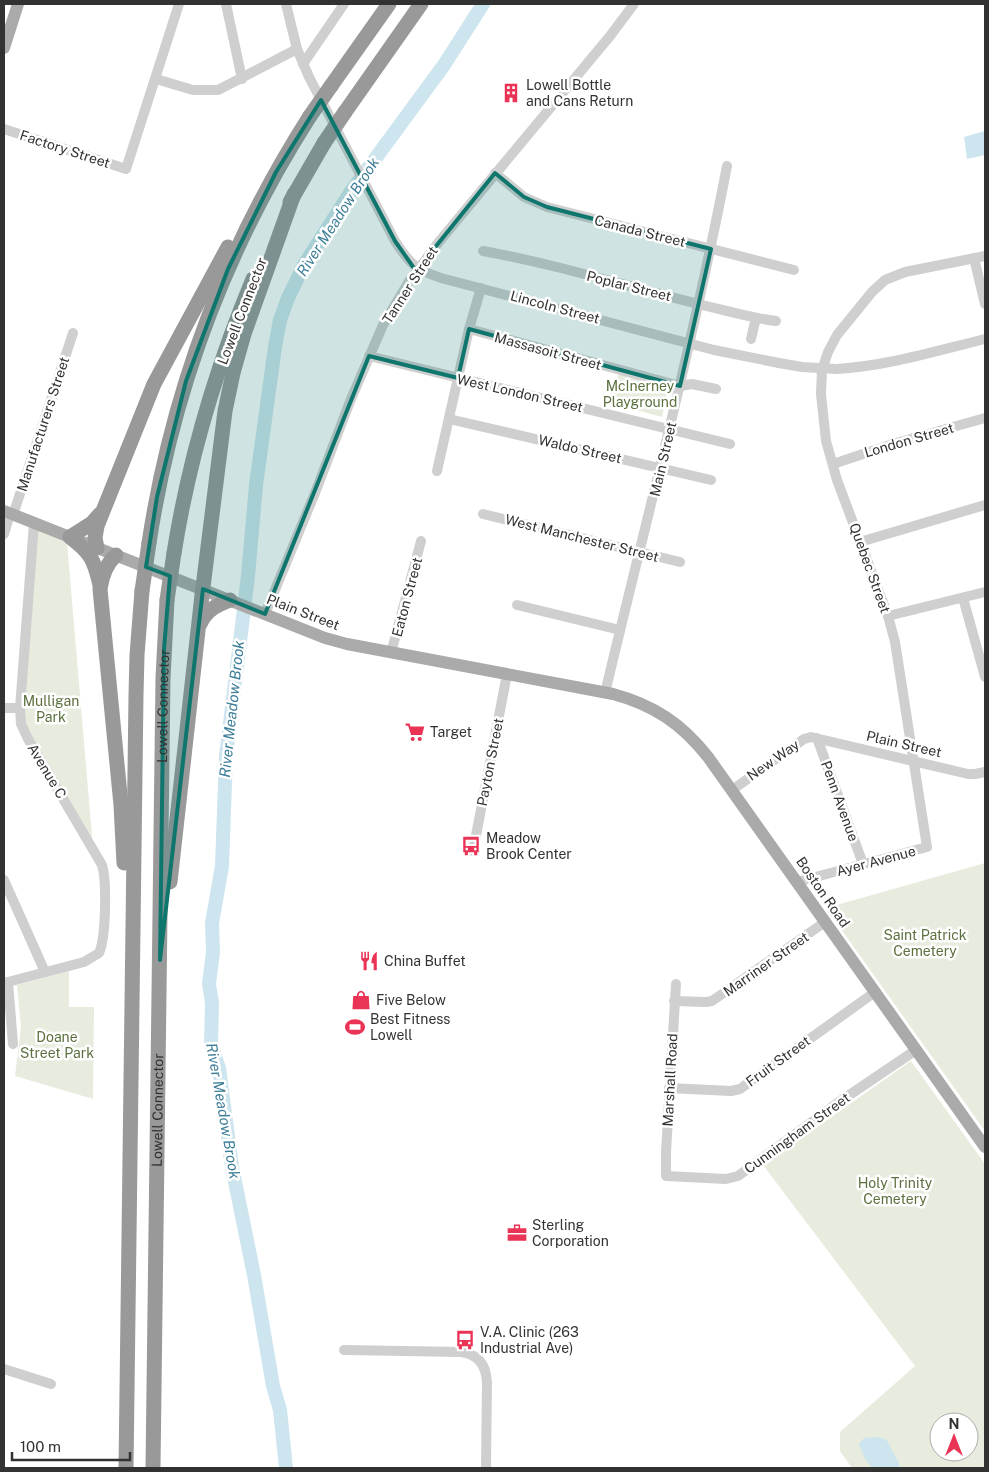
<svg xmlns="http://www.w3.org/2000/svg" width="989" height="1472" font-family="'Public Sans',sans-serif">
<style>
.green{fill:#e7ecde;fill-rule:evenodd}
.water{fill:#cde5ee}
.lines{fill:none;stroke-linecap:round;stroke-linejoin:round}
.river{stroke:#cde5ee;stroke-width:14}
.minor{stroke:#cfcfcf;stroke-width:10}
.major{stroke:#aaa;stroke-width:12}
.highway{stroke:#999;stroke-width:15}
.minor-bridge{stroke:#cfcfcf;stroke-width:10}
.highway-bridge{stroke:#999;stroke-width:15}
.marked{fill:#0f766e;fill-opacity:0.2;stroke:#0f766e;stroke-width:4;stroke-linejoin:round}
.labels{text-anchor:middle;stroke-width:5;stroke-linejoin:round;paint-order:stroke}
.poi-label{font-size:14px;fill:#323232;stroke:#fff;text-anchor:start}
.street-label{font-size:14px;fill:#323232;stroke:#fff}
.park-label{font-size:14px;fill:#5b703e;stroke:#fff}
.water-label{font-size:15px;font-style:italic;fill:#3d7e98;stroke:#fff}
</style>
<rect width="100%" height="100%" fill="#fff"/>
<g class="green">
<polygon points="619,372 669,385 662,417 611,403"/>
<polygon points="34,523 67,542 93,848 24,731"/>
<polygon points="985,863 985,1131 826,908"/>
<polygon points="69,971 69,1007 94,1007 93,1099 15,1076 21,1027 17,985"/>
<path d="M911,1061l74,103v304h-133l-12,-17v-19l75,-66 -152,-201zM939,1422h30v30h-30z"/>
</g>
<g class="water">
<polygon points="985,131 985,155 967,159 964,137"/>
<polygon points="876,1437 886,1439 899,1463 899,1468 872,1468 864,1457 859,1444 864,1438"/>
</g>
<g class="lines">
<polyline class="river" points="286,1468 280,1410 273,1386 254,1275 232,1167 219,1068 211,1045 212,1003 209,984 213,952 212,923 222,866 226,756 248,576 256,485 275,347 280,320 288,298 304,265 350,193 444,65 483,4"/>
<g class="minor">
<polyline points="226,4 242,79"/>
<path d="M286,4l11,45 12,28 86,164c14,22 21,29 46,37l273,72 65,13"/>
<polyline points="303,64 344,4"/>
<polyline points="156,79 193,90 218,90 297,49"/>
<polyline points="4,129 126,169 179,4"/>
<polyline points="495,173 524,197 547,207 794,270"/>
<path d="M483,251c72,13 143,35 215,53 26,6 52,14 78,17"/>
<polyline points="974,258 985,304"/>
<polyline points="469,329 680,386 692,384 716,389"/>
<polyline points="751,339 756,318"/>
<polyline points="369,356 730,444"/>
<path d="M836,369c51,-3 100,-18 149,-30"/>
<polyline points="449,419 711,480"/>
<polyline points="833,464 896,443 985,418"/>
<polyline points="437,471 469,329 481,288"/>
<polyline points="483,514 680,562"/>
<polyline points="13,515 73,333"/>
<polyline points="4,534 10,514"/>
<polyline points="860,542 985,505"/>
<polyline points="963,598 985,677"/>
<polyline points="517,605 620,630"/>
<polyline points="265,614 315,493 351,399 383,325 408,283 438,243 610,36 634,4"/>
<polyline points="888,616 985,592"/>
<polyline points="391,653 421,541"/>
<path d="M605,693c42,-176 88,-350 122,-527"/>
<polyline points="4,708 20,708"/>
<polyline points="817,738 863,864"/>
<polyline points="732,790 804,739 811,737 968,774 975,774 985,772"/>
<polyline points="473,851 507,674"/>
<polyline points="4,880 45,972"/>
<polyline points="797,882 927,847 895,642 888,616 837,480 826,441 821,394 822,370 828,352 837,335 872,292 885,280 905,272 985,256"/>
<polyline points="8,982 13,1044"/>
<path d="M4,983l80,-21 15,-9c7,-15 8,-72 3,-88l-74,-126 -7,-15 -1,-16 14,-185"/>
<polyline points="676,984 666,1152 666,1176 726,1179 738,1176 839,1102 916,1050"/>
<polyline points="674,1001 706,1002 712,1001 825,922"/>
<polyline points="669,1088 731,1091 740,1089 875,992"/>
<path d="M344,1350l117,2c17,2 25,13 26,30l-1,86"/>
<polyline points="4,1369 51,1384"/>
</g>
<g class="major">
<polyline points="4,48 18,4"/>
<path d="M4,511l321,127 22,6 266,50c41,11 69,30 95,63l277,390"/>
</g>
<g class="highway">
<polyline points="331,86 389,4"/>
<polyline points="345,112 421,4"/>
<polyline points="290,202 324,143"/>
<path d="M149,543c23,-152 78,-297 161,-427"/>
<polyline points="97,548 95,538 97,526 154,384 228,247"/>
<path d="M174,553c15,-94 42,-185 79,-274"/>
<path d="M116,555c-10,9 -14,21 -16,34l21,216 3,58"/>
<path d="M100,585c-6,-26 -9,-32 -30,-48l22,-14 8,-9"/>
<path d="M200,624c6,-14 17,-19 30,-24"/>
<polyline points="170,882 202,595 225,411 233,373 244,334 294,194"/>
<polyline points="126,1468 136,695 137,655 142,591"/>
<path id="s1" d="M153,1468l10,-790 4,-78"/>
</g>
<polyline class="minor-bridge" points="779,363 802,367 836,369"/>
<g class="highway-bridge">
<polyline points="310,116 331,86"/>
<polyline points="324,143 345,112"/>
<polyline points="142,591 149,543"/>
<polyline points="167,600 174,553"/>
</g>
</g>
<path class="marked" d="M321,100l74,141 21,30 79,-98 29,24 23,10 164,42 -31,137 -211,-57 -11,49 -89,-22 -104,258 -62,-25 -43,371 4,-311 6,-73 -24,-9 11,-70 29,-116 42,-112 48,-97z"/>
<defs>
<symbol id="building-bare" viewBox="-9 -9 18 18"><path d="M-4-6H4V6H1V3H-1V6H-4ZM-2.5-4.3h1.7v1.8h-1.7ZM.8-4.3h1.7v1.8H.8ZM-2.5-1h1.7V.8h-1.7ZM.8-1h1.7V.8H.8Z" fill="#e93456" stroke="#fff" stroke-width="2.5" paint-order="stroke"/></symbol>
<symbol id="supermarket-bare" viewBox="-9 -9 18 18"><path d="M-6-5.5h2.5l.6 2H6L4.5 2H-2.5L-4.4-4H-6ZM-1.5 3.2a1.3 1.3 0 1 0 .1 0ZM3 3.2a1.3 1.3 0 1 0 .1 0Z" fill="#e93456" stroke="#fff" stroke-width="2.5" paint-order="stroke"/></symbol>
<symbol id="bus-bare" viewBox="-9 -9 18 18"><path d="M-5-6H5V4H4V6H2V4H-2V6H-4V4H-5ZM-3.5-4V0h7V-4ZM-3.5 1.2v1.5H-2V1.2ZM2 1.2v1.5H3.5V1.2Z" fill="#e93456" stroke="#fff" stroke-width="2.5" paint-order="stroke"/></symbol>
<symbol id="restaurant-bare" viewBox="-9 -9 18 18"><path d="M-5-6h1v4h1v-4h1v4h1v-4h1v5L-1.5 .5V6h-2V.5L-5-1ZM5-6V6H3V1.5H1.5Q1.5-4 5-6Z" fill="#e93456" stroke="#fff" stroke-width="2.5" paint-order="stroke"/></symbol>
<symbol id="shop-bare" viewBox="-9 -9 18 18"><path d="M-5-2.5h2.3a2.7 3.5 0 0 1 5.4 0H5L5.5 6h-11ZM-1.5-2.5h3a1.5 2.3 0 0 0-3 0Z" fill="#e93456" stroke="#fff" stroke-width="2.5" paint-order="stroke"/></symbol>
<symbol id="stadium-bare" viewBox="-9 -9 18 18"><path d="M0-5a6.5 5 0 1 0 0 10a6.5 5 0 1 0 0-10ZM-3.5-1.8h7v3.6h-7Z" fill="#e93456" stroke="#fff" stroke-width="2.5" paint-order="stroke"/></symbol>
<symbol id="office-bare" viewBox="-9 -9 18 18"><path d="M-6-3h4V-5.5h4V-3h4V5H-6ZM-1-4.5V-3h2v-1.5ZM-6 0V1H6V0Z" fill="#e93456" stroke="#fff" stroke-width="2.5" paint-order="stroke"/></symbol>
</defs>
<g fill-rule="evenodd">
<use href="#building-bare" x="497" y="79" width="28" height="28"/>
<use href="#supermarket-bare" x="401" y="718" width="28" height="28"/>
<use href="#bus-bare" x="457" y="832" width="28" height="28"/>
<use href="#restaurant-bare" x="355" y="947" width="28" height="28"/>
<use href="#shop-bare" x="347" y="986" width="28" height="28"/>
<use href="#stadium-bare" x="341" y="1013" width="28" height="28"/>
<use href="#office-bare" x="503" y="1219" width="28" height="28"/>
<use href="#bus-bare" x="451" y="1326" width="28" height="28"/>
</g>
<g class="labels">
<g class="poi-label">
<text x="526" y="90">Lowell Bottle<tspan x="526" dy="16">and Cans Return</tspan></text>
<text x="430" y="737">Target</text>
<text x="486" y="843">Meadow<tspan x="486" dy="16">Brook Center</tspan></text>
<text x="384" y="966">China Buffet</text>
<text x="376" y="1005">Five Below</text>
<text x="370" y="1024">Best Fitness<tspan x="370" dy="16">Lowell</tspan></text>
<text x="532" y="1230">Sterling<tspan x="532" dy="16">Corporation</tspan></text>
<text x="480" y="1337">V.A. Clinic (263<tspan x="480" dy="16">Industrial Ave)</tspan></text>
</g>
<g class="street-label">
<text transform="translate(65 149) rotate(18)" y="5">Factory Street</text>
<text transform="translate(640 231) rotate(14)" y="5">Canada Street</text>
<text transform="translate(410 285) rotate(-57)" y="5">Tanner Street</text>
<text transform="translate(629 286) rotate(14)" y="5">Poplar Street</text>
<text transform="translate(555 307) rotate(15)" y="5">Lincoln Street</text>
<text transform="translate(242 311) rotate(-69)" y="5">Lowell Connector</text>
<text transform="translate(548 351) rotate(15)" y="5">Massasoit Street</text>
<text transform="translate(520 393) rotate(13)" y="5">West London Street</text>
<text transform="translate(43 424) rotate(-72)" y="5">Manufacturers Street</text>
<text transform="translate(909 440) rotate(-16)" y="5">London Street</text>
<text transform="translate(580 449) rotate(13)" y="5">Waldo Street</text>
<text transform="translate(663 459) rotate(-77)" y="5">Main Street</text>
<text transform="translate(582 538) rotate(14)" y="5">West Manchester Street</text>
<text transform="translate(870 568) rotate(70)" y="5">Quebec Street</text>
<text transform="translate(407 597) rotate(-75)" y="5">Eaton Street</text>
<text transform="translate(303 612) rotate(21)" y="5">Plain Street</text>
<text dy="5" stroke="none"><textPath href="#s1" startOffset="762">Lowell Connector</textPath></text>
<text transform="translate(904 744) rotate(13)" y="5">Plain Street</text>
<text transform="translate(773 760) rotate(-35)" y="5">New Way</text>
<text transform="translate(490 762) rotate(-79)" y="5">Payton Street</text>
<text transform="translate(47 771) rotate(59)" y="5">Avenue C</text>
<text transform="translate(840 801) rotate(70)" y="5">Penn Avenue</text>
<text transform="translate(876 861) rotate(-15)" y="5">Ayer Avenue</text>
<text transform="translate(823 892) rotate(55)" y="5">Boston Road</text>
<text transform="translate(766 964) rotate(-35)" y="5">Marriner Street</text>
<text transform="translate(778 1061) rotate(-36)" y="5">Fruit Street</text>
<text transform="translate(670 1080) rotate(-87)" y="5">Marshall Road</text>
<text dy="5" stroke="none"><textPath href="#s1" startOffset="358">Lowell Connector</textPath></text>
<text transform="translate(797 1133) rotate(-36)" y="5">Cunningham Street</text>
</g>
<g class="park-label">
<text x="640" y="391">McInerney<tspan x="640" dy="16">Playground</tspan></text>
<text x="51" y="706">Mulligan<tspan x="51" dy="16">Park</tspan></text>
<text x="925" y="940">Saint Patrick<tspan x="925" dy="16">Cemetery</tspan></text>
<text x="57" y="1042">Doane<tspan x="57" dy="16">Street Park</tspan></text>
<text x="895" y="1188">Holy Trinity<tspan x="895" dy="16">Cemetery</tspan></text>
</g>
<g class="water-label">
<text transform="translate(338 217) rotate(-57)" y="5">River Meadow Brook</text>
<text transform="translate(232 709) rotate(-84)" y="5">River Meadow Brook</text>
<text transform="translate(223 1111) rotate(80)" y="5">River Meadow Brook</text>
</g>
</g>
<rect width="989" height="1472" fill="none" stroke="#323232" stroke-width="10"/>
<g transform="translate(954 1437)"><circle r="24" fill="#ffffff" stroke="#adadad"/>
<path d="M0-4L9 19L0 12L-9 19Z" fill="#e93456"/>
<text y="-8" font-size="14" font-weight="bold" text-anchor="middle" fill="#323232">N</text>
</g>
<path d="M12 1452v8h118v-8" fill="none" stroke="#323232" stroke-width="2.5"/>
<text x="20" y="1452" font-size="15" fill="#323232" stroke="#ffffff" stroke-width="4" paint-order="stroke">100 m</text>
</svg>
